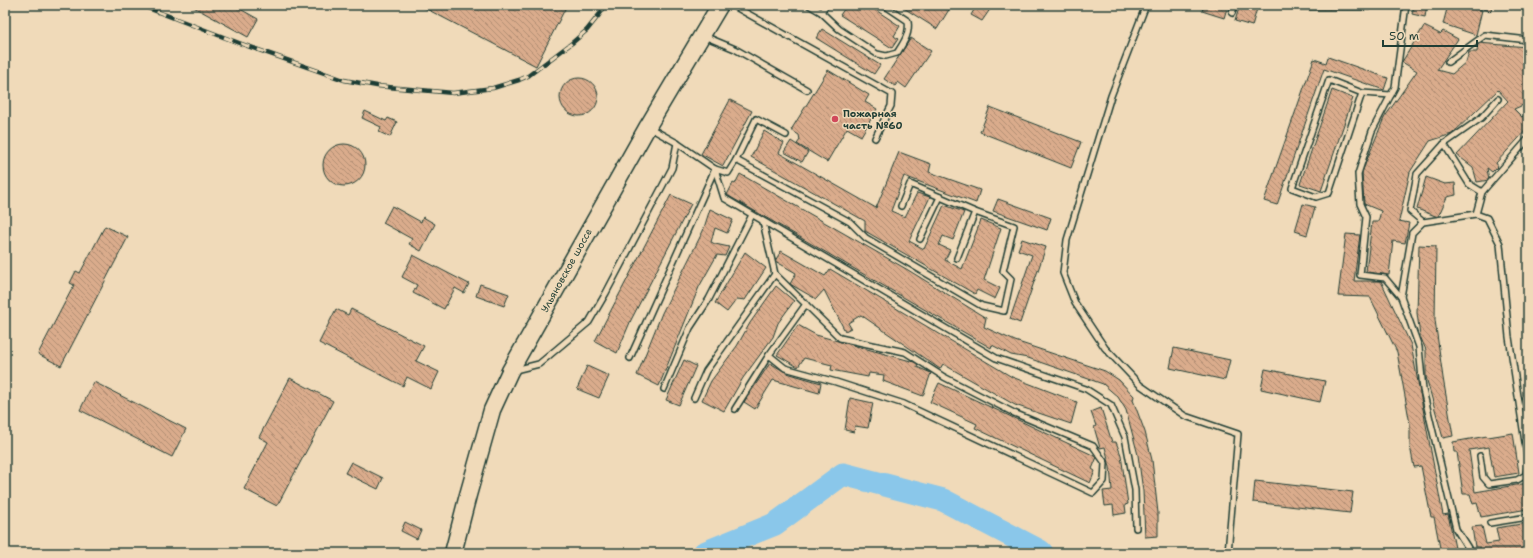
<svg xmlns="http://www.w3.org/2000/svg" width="1533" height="558" font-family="'Shantell Sans',sans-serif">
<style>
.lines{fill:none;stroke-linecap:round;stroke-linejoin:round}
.river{stroke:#8ac7ea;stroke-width:23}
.building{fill:url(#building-back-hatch);stroke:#1f3d34}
.service-casing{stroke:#1f3d34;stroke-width:8}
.primary-casing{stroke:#1f3d34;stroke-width:19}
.service{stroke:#f0dab9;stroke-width:5}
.primary{stroke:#f0dab9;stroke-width:16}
.rail-casing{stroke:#1f3d34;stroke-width:4.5}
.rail{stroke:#f0dab9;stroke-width:3;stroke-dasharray:9;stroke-linecap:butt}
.poi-dot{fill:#d1495b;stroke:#f0dab9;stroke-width:1.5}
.labels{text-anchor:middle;stroke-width:3;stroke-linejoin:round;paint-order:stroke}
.poi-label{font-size:10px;font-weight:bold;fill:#1f3d34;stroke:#f0dab9;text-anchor:start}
.street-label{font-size:10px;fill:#1f3d34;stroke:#f0dab9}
</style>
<defs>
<pattern id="building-back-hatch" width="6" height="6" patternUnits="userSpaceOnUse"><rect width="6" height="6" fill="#daac8c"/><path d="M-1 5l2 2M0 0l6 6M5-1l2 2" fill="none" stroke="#b08d73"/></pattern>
</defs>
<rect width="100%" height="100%" fill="#f0dab9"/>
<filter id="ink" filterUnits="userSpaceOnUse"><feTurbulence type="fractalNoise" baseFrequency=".025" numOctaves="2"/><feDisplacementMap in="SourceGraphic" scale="8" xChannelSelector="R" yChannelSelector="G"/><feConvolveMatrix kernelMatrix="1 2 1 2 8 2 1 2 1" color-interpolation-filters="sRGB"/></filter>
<g filter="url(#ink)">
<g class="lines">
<polyline class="river" points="704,553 775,524 843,474 943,500 1040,551 1042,553"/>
</g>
<g class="building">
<polygon points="190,5 233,5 258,19 248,37"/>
<polygon points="419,5 567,5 536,66"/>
<polygon points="847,5 868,5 900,26 894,36 898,39 892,48 840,15"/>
<polygon points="899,5 946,5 950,8 937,29"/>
<polygon points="977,5 993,5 982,21 971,15"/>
<polygon points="1204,5 1228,5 1224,18 1202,11"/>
<polygon points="1240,5 1258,5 1252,26 1235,21"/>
<polygon points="1290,5 1370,5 1370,10 1300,10 1300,5"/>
<polygon points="1414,5 1427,5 1425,17 1412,14"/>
<polygon points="1448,5 1463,5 1482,10 1476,35 1443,24"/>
<polygon points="1484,5 1492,5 1491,11 1483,9"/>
<polygon points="1424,26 1440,34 1443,31 1458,39 1437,70 1452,74 1466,62 1469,52 1477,52 1478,43 1528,47 1528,103 1514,109 1522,117 1528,112 1528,128 1496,163 1498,166 1492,172 1487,168 1489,180 1477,182 1473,167 1457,155 1508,101 1498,90 1452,134 1430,141 1410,172 1399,221 1409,223 1405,243 1393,241 1389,275 1366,272 1372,222 1378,222 1381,211 1364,204 1362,172 1384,118 1417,71 1402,62"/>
<polygon points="822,29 880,65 874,74 816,38"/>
<polygon points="911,38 931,51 906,88 898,82 895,86 884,79"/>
<polygon points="1328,57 1388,78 1384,90 1324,69 1277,205 1264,201 1314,59 1326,63"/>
<polygon points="828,70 869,95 865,102 877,109 861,136 847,128 827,162 797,144 800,140 799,135 791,130"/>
<circle cx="579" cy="97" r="19"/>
<polygon points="1332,90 1353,98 1321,191 1300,184"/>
<polygon points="730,100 752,111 723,166 701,154"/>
<polygon points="990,107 1081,142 1071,168 980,132"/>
<polygon points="365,111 386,121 388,118 397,122 390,137 379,132 381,127 362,118"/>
<polygon points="764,131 784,143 779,153 876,208 899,152 931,164 929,172 980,190 976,203 904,176 891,211 905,217 917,193 930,197 909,241 924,249 944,205 964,212 953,240 943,236 939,245 950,250 945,260 962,269 981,220 1001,228 984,280 1000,288 995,299 977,290 975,294 865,231 865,221 751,157"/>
<polygon points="791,141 808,152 802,162 784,152"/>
<circle cx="344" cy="165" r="21"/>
<polygon points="740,174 908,270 986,318 984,327 1015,341 1105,371 1119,380 1134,396 1133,400 1145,432 1152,460 1158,513 1158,536 1145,537 1143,491 1138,455 1126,410 1118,397 1103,384 1028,358 1011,355 992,345 991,348 727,195 733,183 735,184"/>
<polygon points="1426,177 1445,184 1455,183 1456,195 1447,197 1438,217 1417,209"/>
<polygon points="671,195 691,204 631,320 617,353 595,341"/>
<polygon points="998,199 1051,218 1047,230 993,211"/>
<polygon points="1303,204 1315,207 1307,235 1295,231"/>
<polygon points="392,206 421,222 423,217 435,224 421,251 409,244 412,239 383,223"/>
<polygon points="710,209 733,220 727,233 715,228 711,242 715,244 729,247 725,256 717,255 699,287 659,386 637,375 662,313 703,231"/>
<polygon points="105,226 128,237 61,366 38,354 74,285 70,283 76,271 80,273"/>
<polygon points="1346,234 1360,235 1354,281 1381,281 1411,345 1443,515 1448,514 1456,553 1441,553 1434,517 1431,517 1421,466 1414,467 1410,446 1410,424 1397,352 1370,297 1338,296"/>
<polygon points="1022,239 1046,247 1020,323 1010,319 1032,255 1018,250"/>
<polygon points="1419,245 1436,246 1435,320 1443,378 1453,436 1443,438 1426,377 1426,350 1420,336 1417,313"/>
<polygon points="781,251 825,276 830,269 1012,377 1077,402 1071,424 1015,405 943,364 940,369 861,315 848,323 851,328 845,331 824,290 816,299 790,284 796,273 775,261"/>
<polygon points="745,252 766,268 745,300 737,299 727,312 715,303"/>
<polygon points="413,255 469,284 464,293 455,288 444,309 413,293 417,285 402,277"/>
<polygon points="480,284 509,294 504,306 476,296"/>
<polygon points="776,286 794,301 778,323 773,337 743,378 724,411 702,400 711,381 737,346 750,323"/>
<polygon points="336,309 348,315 351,309 424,346 416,361 439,372 431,389 407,377 403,386 319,343"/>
<polygon points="798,325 816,335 918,363 917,367 931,373 923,396 883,381 884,375 869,373 868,377 831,370 832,365 804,358 798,367 777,355"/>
<polygon points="1174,348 1230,360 1225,380 1170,368"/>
<polygon points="684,360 696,366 679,405 666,400"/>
<polygon points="770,363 787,373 821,383 819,393 773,380 755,409 744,402"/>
<polygon points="587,366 609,376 599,398 577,389"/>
<polygon points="1265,369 1325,381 1320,402 1261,389"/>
<polygon points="290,378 333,401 277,506 244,489 268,442 259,437"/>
<polygon points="94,382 186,429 172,457 80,410"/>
<polygon points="939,383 1097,457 1092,469 1095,471 1090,483 975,428 977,424 930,402"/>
<polygon points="850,398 873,403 868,428 855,426 854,432 845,430"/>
<polygon points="1101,408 1112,442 1116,442 1121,455 1128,504 1125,505 1126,513 1114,515 1113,505 1105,506 1103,491 1112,490 1110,467 1105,447 1100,448 1094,427 1096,426 1091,412"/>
<polygon points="1513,433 1519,473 1494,477 1489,447 1469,450 1475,492 1528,483 1528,509 1481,517 1477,503 1473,504 1470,494 1463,494 1457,452 1454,452 1453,442 1487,436 1488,437"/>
<polygon points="351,462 383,478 378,489 345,473"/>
<polygon points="1255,481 1353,492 1350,513 1253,502"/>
<polygon points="405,522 421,530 417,539 401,531"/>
<polygon points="1528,523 1528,553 1481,553 1480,547 1475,547 1472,527 1482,526 1486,544 1499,542 1496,528"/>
</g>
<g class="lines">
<defs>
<g id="service">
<polyline points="732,5 892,94 891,106 875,138"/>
<path d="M809,5l12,7 18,17 38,25 9,2 11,-3c7,-11 13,-19 11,-32l-24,-16"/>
<polyline points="1146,5 1111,96 1067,240 1063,273 1075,303 1105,348 1140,385 1185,416 1238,434 1228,553"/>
<polyline points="1406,5 1395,87 1372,131 1358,174 1360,204 1366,217 1360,275 1385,278 1401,297 1419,347 1423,390 1456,529 1468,548 1469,553"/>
<polyline points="821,12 826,5"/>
<polyline points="1232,13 1235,5"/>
<polyline points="704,36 735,49 807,90"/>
<polyline points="1448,62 1485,35 1528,40"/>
<polyline points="1362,93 1329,80 1292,188 1316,197 1329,193 1362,93 1391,95"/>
<polyline points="650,128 677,143 715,169 724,198 996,358 1086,389 1111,405 1125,437 1135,490 1136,528"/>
<polyline points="1444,144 1469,184 1482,192"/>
<polyline points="736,160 756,119 786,135"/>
<polyline points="1476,214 1487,218 1500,244 1509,337 1528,462 1526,475 1517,480 1489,484 1483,477 1480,456"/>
<polyline points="763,222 775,274 840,338 905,352 944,377 1014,413 1093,446 1105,463 1104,481 1093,493 904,404 836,382 785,368 769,355 806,304"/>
<polyline points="1423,222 1410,211 1417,174 1444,144 1481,118 1498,99"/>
<polyline points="920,239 940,197"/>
<polyline points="957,258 975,212"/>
<polyline points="1401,297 1412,233 1423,222 1476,214 1482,192 1528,139"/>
<polyline points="630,358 715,169 728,173 736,160 850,222 866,238 982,306 1004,311 1011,279 1003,271 1014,226 975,212 910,184 901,206"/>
<polyline points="515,370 539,364 589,322 606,293 672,168 677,143"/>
<polyline points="664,389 690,328 709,299 752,215"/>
<polyline points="694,398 706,371 775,274"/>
<polyline points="735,409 769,355"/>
<polyline points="1490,523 1528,517"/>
</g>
<polyline id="primary" points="453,553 468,495 492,410 510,371 648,126 720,5"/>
</defs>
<use href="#service" class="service-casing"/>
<use href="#primary" class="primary-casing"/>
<use href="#service" class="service"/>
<use href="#primary" class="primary"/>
<defs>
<polyline id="rail" points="140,5 239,43 344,80 377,86 453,93 493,88 519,80 528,76 572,43 587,30 599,15 606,5"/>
</defs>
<use href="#rail" class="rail-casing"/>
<use href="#rail" class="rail"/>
</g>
</g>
<circle class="poi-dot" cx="835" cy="119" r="4"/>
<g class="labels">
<g class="poi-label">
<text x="843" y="117">Пожарная<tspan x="843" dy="12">часть №60</tspan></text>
</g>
<g class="street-label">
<text transform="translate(566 270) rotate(-61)" y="4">Ульяновское шоссе</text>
</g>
</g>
<rect width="1533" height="558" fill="none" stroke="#f0dab9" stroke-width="20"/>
<rect x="10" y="10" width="1513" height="538" fill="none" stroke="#1f3d34" stroke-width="1.5" filter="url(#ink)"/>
<path d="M1383 40v6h94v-6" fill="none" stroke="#1f3d34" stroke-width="2"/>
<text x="1389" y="40" font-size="12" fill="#1f3d34" stroke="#f0dab9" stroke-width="3" paint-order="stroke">50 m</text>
</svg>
